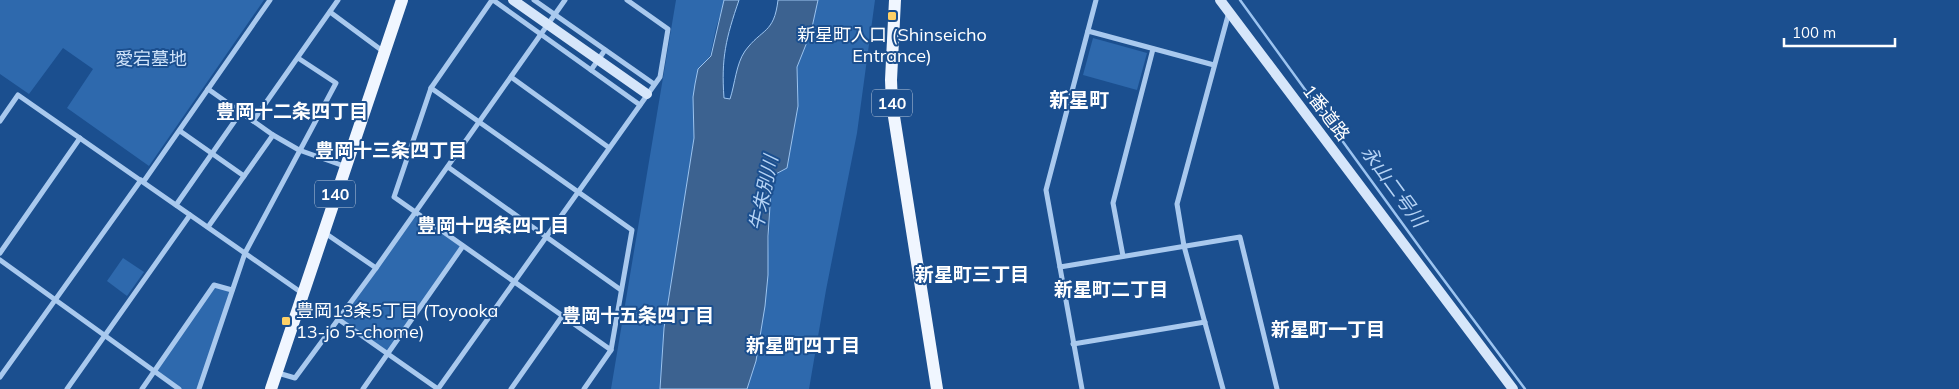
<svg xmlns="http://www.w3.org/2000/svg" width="1959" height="389" font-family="Mulish,'Noto Sans JP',sans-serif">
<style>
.green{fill:#2e69ad}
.water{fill:#3c6290;stroke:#9cc4f0}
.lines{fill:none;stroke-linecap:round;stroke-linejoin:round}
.stream{stroke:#9cc4f0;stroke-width:2.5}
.street{stroke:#a9c9ee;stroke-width:5}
.secondary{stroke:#d6e6fa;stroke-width:10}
.primary{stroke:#f0f6ff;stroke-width:12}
.poi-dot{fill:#ffd166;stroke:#1b4f8f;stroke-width:2}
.labels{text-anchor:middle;stroke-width:4;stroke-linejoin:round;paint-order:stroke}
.shield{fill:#1b4f8f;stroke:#bbcadd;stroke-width:1}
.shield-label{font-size:16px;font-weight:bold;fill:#fff}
.poi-label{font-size:18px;fill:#fff;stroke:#1b4f8f}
.park-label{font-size:18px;fill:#cfe3fa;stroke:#1b4f8f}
.street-label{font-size:18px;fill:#fff;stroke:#1b4f8f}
.neighbourhood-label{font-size:19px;font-weight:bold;fill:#fff;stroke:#1b4f8f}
.water-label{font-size:19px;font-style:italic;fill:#b5d3f5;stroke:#1b4f8f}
.quarter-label{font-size:20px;font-weight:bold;fill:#fff;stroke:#1b4f8f}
</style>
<rect width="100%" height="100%" fill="#1b4f8f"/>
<g class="green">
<polygon points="0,0 264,0 149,166 67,108 93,69 63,48 29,94 0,74"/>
<polygon points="676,0 724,0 724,3 716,28 710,56 705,62 693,97 694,138 664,328 660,389 611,389"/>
<path d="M818,0h57l-18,133 -31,157 -17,99h-62c23,-69 20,-141 25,-213l15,-8 11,-62 -1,-39 14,-35z"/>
<polygon points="1093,38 1147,53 1137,90 1083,75"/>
<polygon points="415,212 463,246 388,354 338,319"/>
<polygon points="123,258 144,272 127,296 107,281"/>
<polygon points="214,285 232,290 199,389 179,389 155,371"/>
</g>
<path class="water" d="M724,0h15c-13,38 -18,58 -15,98l6,1c5,-15 6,-35 15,-48 17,-23 29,-17 33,-51h40l-7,32 -14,35 1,39 -11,62 -15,8 -4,60v39l-3,31 -9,55 -9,28h-87l4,-61 30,-190 -1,-41 2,-13 3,-15 13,-13z"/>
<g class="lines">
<polyline class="stream" points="1240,0 1426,256 1525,389"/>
<g class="street">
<polyline points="492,0 431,88 394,197 611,350"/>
<polyline points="493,0 640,105"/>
<polyline points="534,0 654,84"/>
<polyline points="330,12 384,52"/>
<polyline points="1088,31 1214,65"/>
<polyline points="591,70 605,50"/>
<polyline points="511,77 608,147"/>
<polyline points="431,88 632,230 611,350 584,389"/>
<polyline points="208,89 273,135 299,150 344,166"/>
<polyline points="0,121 18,95 302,293"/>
<polyline points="253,121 338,0"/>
<polyline points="180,131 244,176"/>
<polyline points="448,167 621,290"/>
<polyline points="144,181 270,0"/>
<polyline points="176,205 241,112"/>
<polyline points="208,227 273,135"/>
<polyline points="325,233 376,268"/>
<polyline points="0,253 80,138"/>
<polyline points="1123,256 1113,203 1153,49"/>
<polyline points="0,260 179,389"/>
<polyline points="1060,267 1240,237 1277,389"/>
<polyline points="338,319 438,389"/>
<polyline points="1073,344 1205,322"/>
<polyline points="278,373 295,378 376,268 565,0"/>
<polyline points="0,377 141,180"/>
<polyline points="67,389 190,215"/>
<polyline points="142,389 214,285 232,290"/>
<polyline points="199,389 245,253 336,83 298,58"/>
<polyline points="363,389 463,246"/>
<polyline points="438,389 660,77 668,29 627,0"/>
<polyline points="511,389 563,315"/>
<polyline points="1082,389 1046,190 1096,0"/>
<polyline points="1223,389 1184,246 1177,204 1229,12"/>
</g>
<g class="secondary">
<polyline points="513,0 647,94"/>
<polyline points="1220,0 1513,389"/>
</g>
<g class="primary">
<polyline points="895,0 891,80 892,104 937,389"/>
<polyline points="271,389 402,0"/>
</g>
</g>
<g class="poi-dot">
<rect x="887" y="11" width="10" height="10" rx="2.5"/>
<rect x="281" y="316" width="10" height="10" rx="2.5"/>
</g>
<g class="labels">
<g class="shield">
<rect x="872" y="89.5" width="40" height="27" rx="4"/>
<rect x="315" y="180.5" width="40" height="27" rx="4"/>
</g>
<g class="shield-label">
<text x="892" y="109">140</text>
<text x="335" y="200">140</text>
</g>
<g class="poi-label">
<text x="892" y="41">新星町入口 (Shinseicho<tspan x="892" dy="21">Entrance)</tspan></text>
<text x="296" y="317" text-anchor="start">豊岡13条5丁目 (Toyooka<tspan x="296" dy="21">13-jo 5-chome)</tspan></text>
</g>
<g class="park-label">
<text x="151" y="65">愛宕墓地</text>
</g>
<g class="street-label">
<text transform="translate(1326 113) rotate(53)" y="6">1番道路</text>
</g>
<g class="neighbourhood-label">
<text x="292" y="118">豊岡十二条四丁目</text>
<text x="391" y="157">豊岡十三条四丁目</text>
<text x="493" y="232">豊岡十四条四丁目</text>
<text x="972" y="281">新星町三丁目</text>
<text x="1111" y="296">新星町二丁目</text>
<text x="638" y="322">豊岡十五条四丁目</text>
<text x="1328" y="336">新星町一丁目</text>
<text x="803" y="352">新星町四丁目</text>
</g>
<g class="water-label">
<text transform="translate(1394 186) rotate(54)" y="7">永山二号川</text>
<text transform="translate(763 193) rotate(-78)" y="7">牛朱別川</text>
</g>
<g class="quarter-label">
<text x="1079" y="107">新星町</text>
</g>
</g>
<path d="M1784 38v8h111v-8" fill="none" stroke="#ffffff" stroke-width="2.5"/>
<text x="1792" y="38" font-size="15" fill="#ffffff" stroke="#1b4f8f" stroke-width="4" paint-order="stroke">100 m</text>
</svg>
